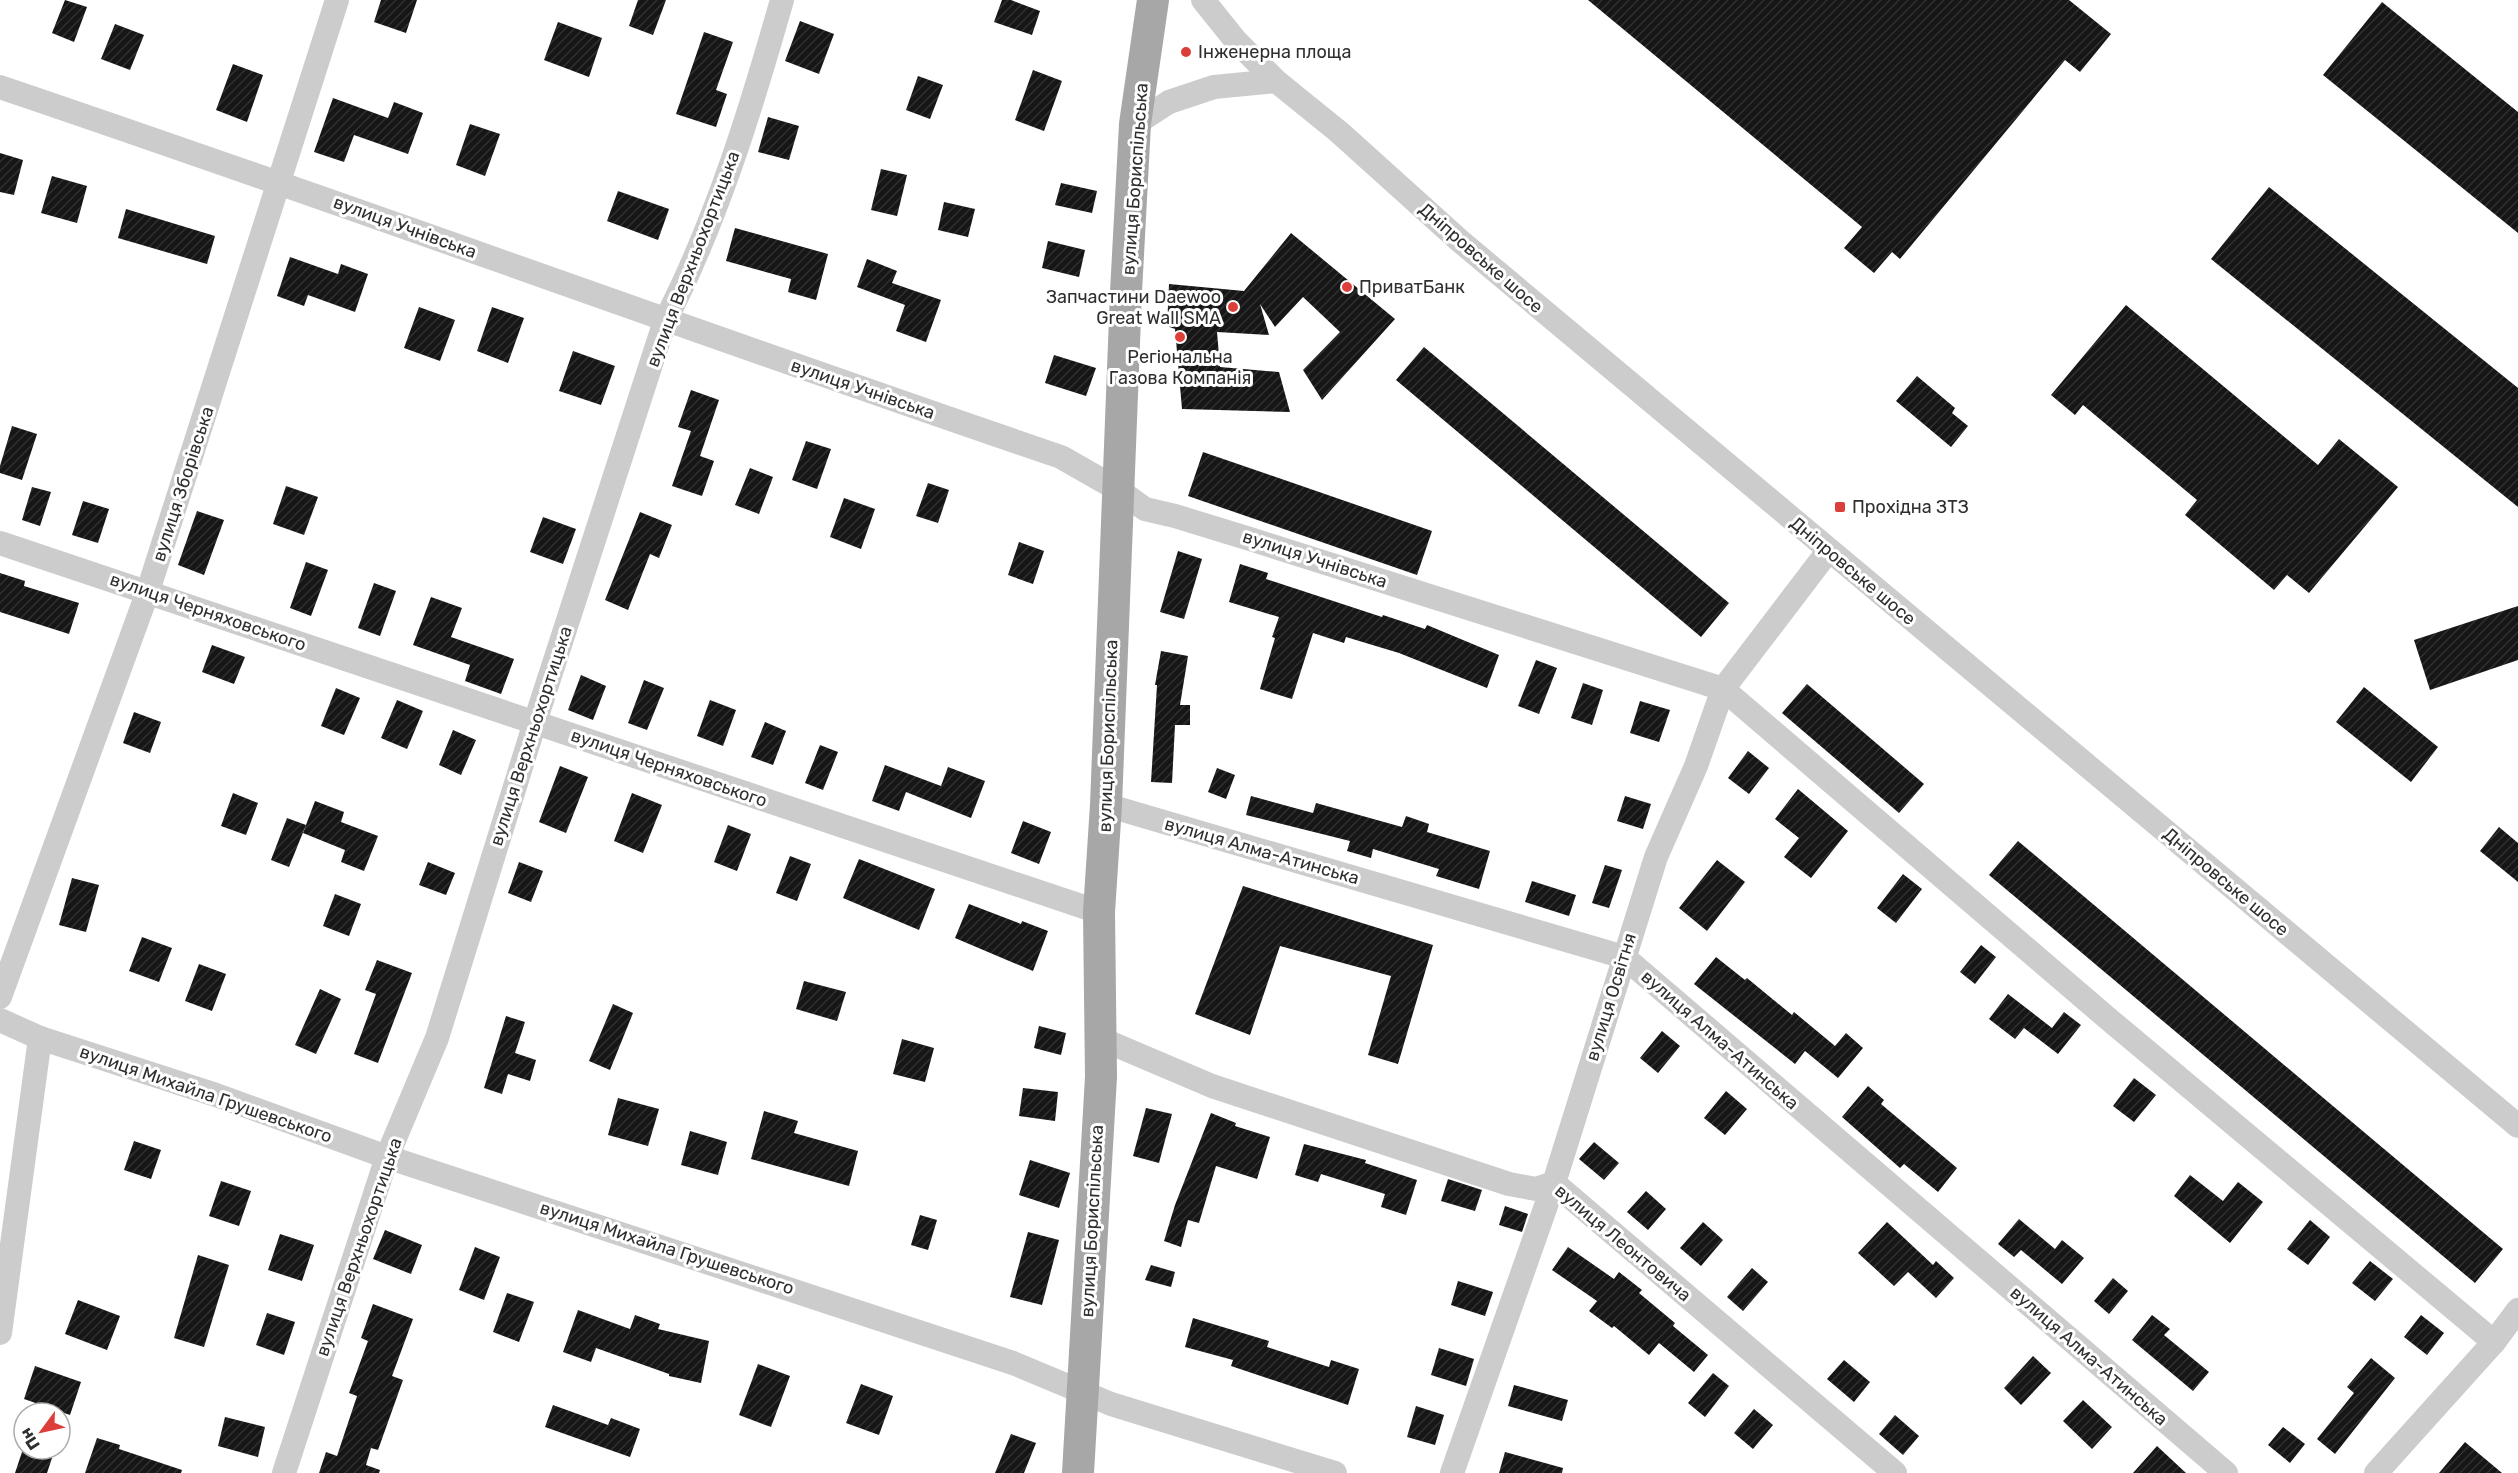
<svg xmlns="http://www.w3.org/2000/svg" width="2518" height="1473" font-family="Rubik,sans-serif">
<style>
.building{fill:url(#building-hatch)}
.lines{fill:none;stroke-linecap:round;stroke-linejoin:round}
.minor{stroke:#ccc;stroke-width:24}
.major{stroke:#a7a7a7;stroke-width:32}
.poi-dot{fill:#dc3f3a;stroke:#fff;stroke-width:2}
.labels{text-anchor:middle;stroke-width:6;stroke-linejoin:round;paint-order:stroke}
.poi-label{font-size:18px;fill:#2f2f2f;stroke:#fff;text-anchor:start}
.street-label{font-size:18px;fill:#2f2f2f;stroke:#fff}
</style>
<defs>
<pattern id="building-hatch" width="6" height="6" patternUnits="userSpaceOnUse" patternTransform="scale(1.5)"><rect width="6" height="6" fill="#161616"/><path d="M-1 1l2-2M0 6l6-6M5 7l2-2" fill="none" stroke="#303030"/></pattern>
</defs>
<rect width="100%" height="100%" fill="#fff"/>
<g class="building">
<polygon points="65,0 87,7 74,42 52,33"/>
<polygon points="381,0 417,0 406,33 374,22"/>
<polygon points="638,0 666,0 653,35 629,26"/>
<polygon points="1002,0 1011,0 1040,11 1032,35 994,22"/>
<polygon points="1588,0 2069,0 2111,34 2080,72 2065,60 1900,259 1892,252 1874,273 1844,248 1862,227"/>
<polygon points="2382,2 2518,112 2518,233 2323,75"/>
<polygon points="800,21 834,34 819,74 785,61"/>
<polygon points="558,22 602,38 589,77 544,60"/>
<polygon points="115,24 144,35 130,70 101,59"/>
<polygon points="704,32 733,42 716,90 727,94 716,127 676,114"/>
<polygon points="233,64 263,75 247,122 216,110"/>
<polygon points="1033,70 1062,81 1044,131 1015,120"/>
<polygon points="918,76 943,85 930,119 906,110"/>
<polygon points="333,98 388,118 394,102 423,113 408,154 354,135 344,162 314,152"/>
<polygon points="768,117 799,126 789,160 758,152"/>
<polygon points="470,124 500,134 485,176 456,165"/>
<polygon points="0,153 23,160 14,195 0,192"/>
<polygon points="881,169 907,175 897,216 871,210"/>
<polygon points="52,176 87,186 77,223 41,213"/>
<polygon points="1061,183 1097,191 1092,213 1055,205"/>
<polygon points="2269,187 2518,388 2518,507 2211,259"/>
<polygon points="618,191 669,209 658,240 607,221"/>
<polygon points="944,202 975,209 968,237 938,230"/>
<polygon points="126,209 215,236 207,264 118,238"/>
<polygon points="735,228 828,254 816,300 788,292 791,279 726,261"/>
<polygon points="1291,233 1395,319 1322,400 1303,370 1340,332 1303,297 1275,327 1260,304 1269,335 1217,332 1220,367 1279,372 1290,412 1182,409 1175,329 1167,326 1169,284 1244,291"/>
<polygon points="1048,241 1085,250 1079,277 1042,268"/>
<polygon points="290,257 338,274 341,264 368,274 355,312 308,295 304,306 277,296"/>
<polygon points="867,259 897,271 892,283 941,300 926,342 896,331 905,305 857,287"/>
<polygon points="2126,305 2318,465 2339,439 2398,487 2309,593 2287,575 2274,590 2185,515 2197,500 2083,405 2075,415 2051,395"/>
<polygon points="419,307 455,320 440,361 404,348"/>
<polygon points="492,307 524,318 508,363 477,351"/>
<polygon points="1424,347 1729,603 1701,637 1396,380"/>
<polygon points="573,351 615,366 601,405 559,391"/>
<polygon points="1054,355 1096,368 1086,396 1045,383"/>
<polygon points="1917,376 1955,408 1952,413 1968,426 1951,447 1896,401"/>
<polygon points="691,390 719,400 700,456 714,461 702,496 672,486 691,431 678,427"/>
<polygon points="12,426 37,434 22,480 0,473 0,466"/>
<polygon points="806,441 831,449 817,489 792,480"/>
<polygon points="1203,452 1432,531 1417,575 1188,496"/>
<polygon points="750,468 773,477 759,514 735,505"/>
<polygon points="928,483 949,490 938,523 916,516"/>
<polygon points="286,486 318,497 304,535 273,524"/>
<polygon points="32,487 51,492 40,526 22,520"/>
<polygon points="844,498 875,509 861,549 830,537"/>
<polygon points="83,501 109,509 98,543 72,535"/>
<polygon points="197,511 224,520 204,575 178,565"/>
<polygon points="640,512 672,525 659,558 650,554 628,610 605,600"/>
<polygon points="543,517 576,529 563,564 530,552"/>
<polygon points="1019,542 1044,551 1033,584 1008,575"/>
<polygon points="1178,551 1202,559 1184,619 1160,612"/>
<polygon points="306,562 328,570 311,616 290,608"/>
<polygon points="1240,564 1268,573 1266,579 1382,617 1383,615 1425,629 1427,625 1499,655 1487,688 1399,653 1346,637 1344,643 1313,633 1292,699 1260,689 1275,638 1272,637 1279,617 1229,602"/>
<polygon points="0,573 25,581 24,586 79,603 69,634 0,612"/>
<polygon points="374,583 396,591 380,636 358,628"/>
<polygon points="431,597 462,608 451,637 514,659 501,694 465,681 470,665 413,645"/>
<polygon points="2518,606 2518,660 2430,690 2414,640"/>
<polygon points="212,645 245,657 234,684 202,672"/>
<polygon points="1161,651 1188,656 1180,705 1190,705 1190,725 1175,725 1172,783 1151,782 1157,685 1155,685"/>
<polygon points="1536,660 1557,668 1539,714 1518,706"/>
<polygon points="581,675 606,686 593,720 568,710"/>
<polygon points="644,680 664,688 647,730 628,723"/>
<polygon points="1583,683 1603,690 1592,725 1571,718"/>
<polygon points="1807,684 1924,784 1899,813 1782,713"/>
<polygon points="2364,687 2438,747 2411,782 2336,722"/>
<polygon points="336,688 360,698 344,735 321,726"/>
<polygon points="397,700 423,711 407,749 381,738"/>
<polygon points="710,700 736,710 723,746 697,736"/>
<polygon points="1640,701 1670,710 1659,742 1630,733"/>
<polygon points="134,712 161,722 150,753 123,743"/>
<polygon points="765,722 786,731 773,765 751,757"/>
<polygon points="453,730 476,740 461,775 439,765"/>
<polygon points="820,745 838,752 823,790 805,783"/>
<polygon points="1748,751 1769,768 1749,794 1728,778"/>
<polygon points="885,765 941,786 948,767 985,781 971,818 906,792 899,811 872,801"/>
<polygon points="560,766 588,777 566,833 539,822"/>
<polygon points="1217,768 1235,775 1226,799 1208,792"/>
<polygon points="1798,789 1848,831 1811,878 1784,857 1799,838 1775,819"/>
<polygon points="233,793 258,803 246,835 221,826"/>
<polygon points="632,793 662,805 643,853 614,841"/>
<polygon points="1251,796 1313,813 1316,803 1402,827 1406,816 1429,824 1427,832 1490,851 1479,889 1436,876 1439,869 1373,849 1371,858 1347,851 1350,841 1246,815"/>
<polygon points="1625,796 1651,804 1643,829 1617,821"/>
<polygon points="315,801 344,812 341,822 378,836 364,871 341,862 345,850 303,833"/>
<polygon points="287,818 306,825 289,867 271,860"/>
<polygon points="1023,821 1051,832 1039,864 1011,853"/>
<polygon points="728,825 751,834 737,871 714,862"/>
<polygon points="2499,827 2518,843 2518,882 2480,851"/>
<polygon points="2018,841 2503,1249 2475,1283 1989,875"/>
<polygon points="790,856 811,864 797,901 776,893"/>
<polygon points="859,859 935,889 919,930 843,898"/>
<polygon points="1717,860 1745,882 1707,931 1679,908"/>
<polygon points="428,862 455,873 446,895 419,885"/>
<polygon points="519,862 543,871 531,902 508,893"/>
<polygon points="1605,865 1622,870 1609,908 1592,903"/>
<polygon points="1903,874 1922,889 1896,923 1877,908"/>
<polygon points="72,878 99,885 86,932 59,925"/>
<polygon points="1532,881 1576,895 1569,916 1525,902"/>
<polygon points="1243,886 1433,945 1398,1064 1368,1055 1391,976 1280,946 1250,1035 1195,1014"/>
<polygon points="335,894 361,904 349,936 323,926"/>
<polygon points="969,904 1021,924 1022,921 1048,931 1033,971 955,938"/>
<polygon points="142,937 172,948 159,982 129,971"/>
<polygon points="1981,945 1996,957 1975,984 1960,972"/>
<polygon points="1716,957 1745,980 1747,978 1792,1015 1794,1012 1835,1046 1846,1033 1863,1048 1838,1078 1805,1051 1795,1064 1694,984"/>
<polygon points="377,960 412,973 378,1063 354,1054 376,994 365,990"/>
<polygon points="199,964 226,974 212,1011 185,1001"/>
<polygon points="804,981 846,992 837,1021 796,1009"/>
<polygon points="320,989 341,999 316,1054 295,1045"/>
<polygon points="2008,994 2052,1028 2064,1012 2081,1025 2058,1054 2024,1028 2015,1039 1989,1019"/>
<polygon points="613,1004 633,1013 610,1070 589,1061"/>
<polygon points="506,1016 525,1022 515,1053 536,1060 530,1081 508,1074 502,1094 484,1088"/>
<polygon points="1039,1026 1066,1033 1061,1055 1034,1048"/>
<polygon points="1662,1031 1680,1046 1658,1073 1640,1058"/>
<polygon points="902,1039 934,1048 925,1082 893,1074"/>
<polygon points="2134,1078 2156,1095 2134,1122 2113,1106"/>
<polygon points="1868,1086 1884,1100 1881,1104 1957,1168 1938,1192 1904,1164 1900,1168 1842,1117"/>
<polygon points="1023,1088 1058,1092 1055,1121 1019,1116"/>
<polygon points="1726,1091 1747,1109 1725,1135 1704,1118"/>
<polygon points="618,1098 659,1109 648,1146 608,1135"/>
<polygon points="1146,1108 1172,1114 1159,1163 1133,1156"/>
<polygon points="764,1111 798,1121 794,1133 858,1151 849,1186 751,1159"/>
<polygon points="1211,1113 1236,1123 1235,1126 1270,1137 1257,1179 1216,1166 1199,1223 1188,1220 1181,1247 1164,1241 1175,1205"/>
<polygon points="690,1131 727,1142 718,1175 681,1165"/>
<polygon points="134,1141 161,1150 151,1179 124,1170"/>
<polygon points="1594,1142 1619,1163 1604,1180 1579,1159"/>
<polygon points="1304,1144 1366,1160 1365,1163 1417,1180 1406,1215 1381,1207 1385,1194 1321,1174 1318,1182 1295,1175"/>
<polygon points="1030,1160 1070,1173 1059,1208 1019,1195"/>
<polygon points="2190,1175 2223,1201 2238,1182 2263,1202 2230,1243 2174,1196"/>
<polygon points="1448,1179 1482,1190 1475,1211 1441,1201"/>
<polygon points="221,1181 251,1191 239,1226 209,1216"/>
<polygon points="1646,1191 1666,1209 1648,1230 1627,1212"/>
<polygon points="1505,1206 1528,1214 1522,1232 1499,1225"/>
<polygon points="920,1215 937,1220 928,1250 911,1245"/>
<polygon points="2019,1219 2055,1249 2062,1240 2084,1258 2062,1284 2021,1250 2014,1257 1998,1244"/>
<polygon points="2310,1220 2330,1237 2308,1265 2287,1249"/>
<polygon points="1703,1222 1723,1240 1701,1266 1680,1248"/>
<polygon points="1887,1222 1933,1265 1936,1261 1954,1278 1936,1298 1908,1272 1894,1286 1858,1253"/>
<polygon points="385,1230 422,1245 411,1274 373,1259"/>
<polygon points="1028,1232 1059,1240 1042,1305 1010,1297"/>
<polygon points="280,1234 314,1245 302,1281 268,1270"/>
<polygon points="475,1247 500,1257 484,1300 459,1290"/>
<polygon points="1568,1247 1614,1279 1619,1272 1642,1290 1639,1293 1675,1323 1673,1326 1708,1355 1694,1372 1659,1343 1649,1355 1614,1326 1612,1328 1589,1311 1597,1301 1552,1270"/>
<polygon points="198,1255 229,1265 204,1347 174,1338"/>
<polygon points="2370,1261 2393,1279 2375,1301 2352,1283"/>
<polygon points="1151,1265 1175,1272 1171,1287 1145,1280"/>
<polygon points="1752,1268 1768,1282 1743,1311 1727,1297"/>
<polygon points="2113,1278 2128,1291 2109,1314 2094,1301"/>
<polygon points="1458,1281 1493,1292 1485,1316 1451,1305"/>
<polygon points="507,1293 534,1302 519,1342 493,1332"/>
<polygon points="78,1300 120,1316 107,1350 65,1334"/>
<polygon points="373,1304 413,1319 392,1376 403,1380 378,1450 371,1448 366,1465 380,1470 379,1473 319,1473 326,1452 337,1456 357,1396 349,1393 368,1341 361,1338"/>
<polygon points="578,1310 630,1329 635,1315 660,1324 658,1329 709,1341 701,1383 669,1376 669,1374 596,1348 591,1362 563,1352"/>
<polygon points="267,1313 295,1322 284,1355 256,1345"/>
<polygon points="2152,1315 2170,1329 2164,1335 2209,1372 2193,1391 2132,1340"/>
<polygon points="2421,1315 2444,1333 2427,1355 2404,1337"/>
<polygon points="1193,1318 1269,1341 1267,1347 1329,1367 1331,1360 1359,1369 1348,1405 1231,1366 1233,1360 1185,1347"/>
<polygon points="1439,1348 1474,1359 1466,1386 1431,1375"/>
<polygon points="2033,1356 2051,1373 2021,1405 2004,1388"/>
<polygon points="2371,1358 2395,1378 2335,1454 2317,1439 2354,1393 2347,1387"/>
<polygon points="1844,1360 1870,1382 1854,1402 1827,1379"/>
<polygon points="758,1364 790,1376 771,1427 739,1415"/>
<polygon points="35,1366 81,1382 70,1415 24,1399"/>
<polygon points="1713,1373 1729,1386 1705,1417 1688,1403"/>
<polygon points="861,1384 893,1396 879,1435 846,1423"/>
<polygon points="1514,1385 1568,1400 1562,1421 1508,1406"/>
<polygon points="2083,1400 2112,1427 2092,1449 2063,1421"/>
<polygon points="553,1405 608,1425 611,1418 640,1429 630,1457 545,1427"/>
<polygon points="1416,1406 1444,1415 1435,1445 1407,1437"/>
<polygon points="1754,1409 1773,1425 1753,1449 1734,1433"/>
<polygon points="1895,1415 1919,1436 1903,1455 1879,1434"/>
<polygon points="225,1417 265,1427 258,1457 218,1446"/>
<polygon points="2283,1427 2305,1444 2290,1463 2268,1445"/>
<polygon points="1011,1434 1036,1443 1024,1473 995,1473"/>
<polygon points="97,1438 120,1445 119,1449 182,1470 181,1473 85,1473"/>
<polygon points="2465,1442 2502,1473 2439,1473"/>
<polygon points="2157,1446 2186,1473 2133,1473"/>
<polygon points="23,1449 52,1458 47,1473 15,1473"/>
<polygon points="1505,1452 1563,1468 1562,1473 1499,1473"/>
</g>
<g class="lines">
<g class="minor">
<polyline points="1203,0 1236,41 1276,81 1339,132 1460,241 2518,1126"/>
<path d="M0,87c355,120 706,249 1061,370l56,32 28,20 30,7 75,23 473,150 389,333 382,320"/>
<polyline points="1135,124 1169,102 1214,87 1276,81"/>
<polyline points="0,543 1099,912"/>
<polyline points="1106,805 1624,957 2226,1473"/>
<polyline points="0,997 148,591 337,0"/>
<polyline points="0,1020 40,1038 216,1095 387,1157 1013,1363 1111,1404 1335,1473"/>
<polyline points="1099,1038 1212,1086 1509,1184 1536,1189 1554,1183 1895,1473"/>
<polyline points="0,1333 40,1038"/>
<path d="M284,1473l103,-316 50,-119 98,-316 130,-401c52,-101 86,-212 117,-321"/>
<polyline points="1452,1473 1554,1183 1656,857 1696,766 1723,689 1829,550"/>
<polyline points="2376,1473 2494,1342 2518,1310"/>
</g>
<polyline class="major" points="1078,1473 1101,1077 1099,912 1106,805 1126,292 1135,124 1153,0"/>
</g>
<g class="poi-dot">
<circle cx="1186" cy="52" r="6"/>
<circle cx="1347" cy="287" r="6"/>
<circle cx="1233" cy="307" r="6"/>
<circle cx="1180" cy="337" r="6"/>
<rect x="1834" y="501" width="12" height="12" rx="3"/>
</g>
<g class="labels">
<g class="poi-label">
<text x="1198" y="58">Інженерна площа</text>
<text x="1359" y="293">ПриватБанк</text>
<text x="1221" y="303" text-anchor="end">Запчастини Daewoo<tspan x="1221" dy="21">Great Wall SMA</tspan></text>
<text x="1180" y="363" text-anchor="middle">Регіональна<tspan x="1180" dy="21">Газова Компанія</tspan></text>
<text x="1852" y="513">Прохідна ЗТЗ</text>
</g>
<g class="street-label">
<text transform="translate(1135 179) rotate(-86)" y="6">вулиця Бориспільська</text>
<text transform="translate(405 227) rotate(20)" y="6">вулиця Учнівська</text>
<text transform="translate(1481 258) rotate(41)" y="6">Дніпровське шосе</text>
<text transform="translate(693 259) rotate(-69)" y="6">вулиця Верхньохортицька</text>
<text transform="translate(863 389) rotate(19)" y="6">вулиця Учнівська</text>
<text transform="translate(183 484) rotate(-72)" y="6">вулиця Зборівська</text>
<text transform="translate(1315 559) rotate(18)" y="6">вулиця Учнівська</text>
<text transform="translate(1853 571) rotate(40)" y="6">Дніпровське шосе</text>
<text transform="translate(208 612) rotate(19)" y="6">вулиця Черняховського</text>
<text transform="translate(531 736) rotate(-72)" y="6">вулиця Верхньохортицька</text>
<text transform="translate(1108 736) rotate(-88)" y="6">вулиця Бориспільська</text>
<text transform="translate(669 768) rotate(19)" y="6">вулиця Черняховського</text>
<text transform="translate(1262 851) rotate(16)" y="6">вулиця Алма-Атинська</text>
<text transform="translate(2226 882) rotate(40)" y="6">Дніпровське шосе</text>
<text transform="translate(1611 997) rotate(-73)" y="6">вулиця Освітня</text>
<text transform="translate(1720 1040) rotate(41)" y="6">вулиця Алма-Атинська</text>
<text transform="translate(206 1094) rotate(19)" y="6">вулиця Михайла Грушевського</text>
<text transform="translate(1092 1221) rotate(-87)" y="6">вулиця Бориспільська</text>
<text transform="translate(1623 1243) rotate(40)" y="6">вулиця Леонтовича</text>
<text transform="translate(359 1247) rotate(-71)" y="6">вулиця Верхньохортицька</text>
<text transform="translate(667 1248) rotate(18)" y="6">вулиця Михайла Грушевського</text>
<text transform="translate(2089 1356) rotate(41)" y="6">вулиця Алма-Атинська</text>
</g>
</g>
<g transform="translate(42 1431) rotate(237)"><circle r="28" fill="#ffffff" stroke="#acacac" stroke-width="1.5"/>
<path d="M0-4.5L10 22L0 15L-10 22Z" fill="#dc3f3a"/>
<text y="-9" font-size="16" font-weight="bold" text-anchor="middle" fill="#2f2f2f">Пн</text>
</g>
</svg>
